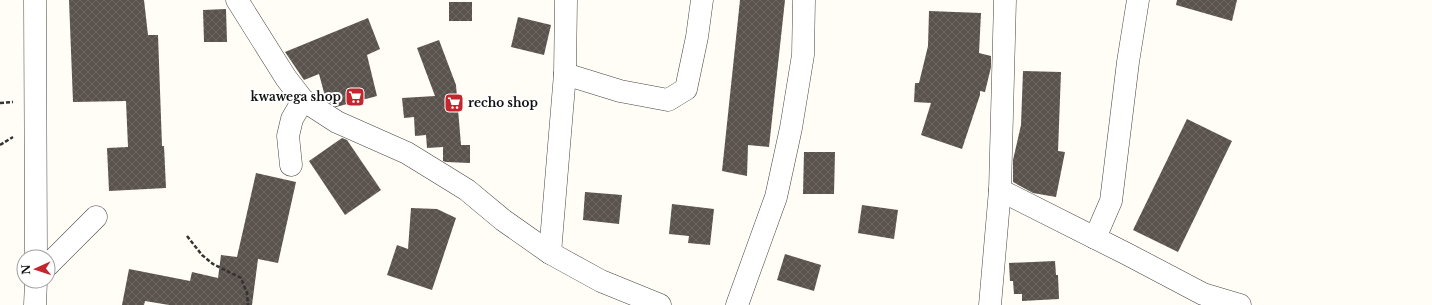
<svg xmlns="http://www.w3.org/2000/svg" width="1432" height="305" font-family="'Libre Baskerville',serif">
<style>
.building{fill:url(#building-cross-hatch)}
.lines{fill:none;stroke-linecap:round;stroke-linejoin:round}
.minor-casing{stroke:#444;stroke-width:23}
.path{stroke:#333;stroke-width:2.5;stroke-dasharray:4 2;stroke-linecap:butt}
.minor{stroke:#fff;stroke-width:22}
.labels{text-anchor:middle;stroke-width:4;stroke-linejoin:round;paint-order:stroke}
.poi-label{font-size:12px;font-weight:bold;fill:#111;stroke:#fff;text-anchor:end}
</style>
<defs>
<pattern id="building-cross-hatch" width="8" height="8" patternUnits="userSpaceOnUse"><rect width="8" height="8" fill="#5a524d"/><path d="M0 0l8 8M0 8l8-8" fill="none" stroke="#6d6662"/></pattern>
</defs>
<rect width="100%" height="100%" fill="#fffdf5"/>
<g class="building">
<polygon points="69,0 144,0 148,35 158,35 162,146 164,146 166,188 109,191 107,148 128,147 126,101 73,102"/>
<polygon points="740,0 785,0 769,147 748,145 747,176 722,171"/>
<polygon points="1177,0 1237,0 1232,21 1176,5"/>
<rect x="449" y="2" width="23" height="19"/>
<polygon points="226,9 227,42 204,42 203,10"/>
<polygon points="929,11 981,13 979,53 991,56 991,67 985,92 980,91 980,95 962,149 921,135 931,103 914,102 915,83 919,83 928,46"/>
<polygon points="518,17 551,25 544,55 511,47"/>
<polygon points="368,18 380,49 367,55 377,96 336,107 326,100 319,74 304,80 285,52"/>
<polygon points="439,40 456,85 461,145 470,145 470,163 446,162 443,161 443,147 427,148 426,135 415,136 414,117 404,118 402,98 435,96 417,48"/>
<polygon points="1023,71 1061,72 1058,151 1065,152 1056,197 1033,193 1013,182 1013,160 1021,125"/>
<polygon points="1187,119 1232,141 1178,252 1133,230"/>
<polygon points="342,138 347,140 381,190 345,215 309,161"/>
<polygon points="804,152 835,152 834,194 803,194"/>
<polygon points="256,173 296,182 278,263 258,259 252,305 169,305 145,301 144,305 122,305 129,269 190,281 192,272 218,278 221,255 237,257"/>
<polygon points="585,192 622,195 619,224 583,220"/>
<polygon points="672,204 714,209 710,245 688,243 689,236 669,234"/>
<polygon points="862,205 898,210 894,239 858,233"/>
<polygon points="411,208 437,209 456,218 432,290 387,275 397,245 408,249"/>
<polygon points="785,254 821,265 814,291 777,280"/>
<polygon points="1055,261 1056,275 1058,275 1059,299 1022,301 1022,294 1014,294 1013,281 1010,281 1009,263"/>
</g>
<g class="lines">
<defs>
<g id="minor">
<polyline points="35,0 36,257"/>
<polyline points="237,0 286,78 303,100 337,122 407,153 467,190 503,220 550,253 601,281 660,305"/>
<polyline points="565,74 620,91 668,100 686,89 697,37 702,0"/>
<polyline points="291,165 288,136 292,119 303,100"/>
<polyline points="1000,190 1127,254 1203,294 1240,305"/>
<polyline points="1095,238 1111,201 1128,62 1138,0"/>
<polyline points="550,253 565,74 566,0"/>
<polyline points="48,265 96,217"/>
<polyline points="35,305 36,281"/>
<polyline points="737,305 776,197 791,128 803,55 804,0"/>
<polyline points="990,305 1000,190 1005,0"/>
</g>
</defs>
<use href="#minor" class="minor-casing"/>
<g class="path">
<polyline points="0,103 13,102"/>
<polyline points="0,145 13,137"/>
<polyline points="187,236 202,255 213,264 241,278 247,293 248,305"/>
</g>
<use href="#minor" class="minor"/>
</g>
<defs>
<symbol id="supermarket-square" viewBox="-11 -11 22 22"><rect x="-9" y="-9" width="18" height="18" rx="4" fill="#c4262e" stroke="#fff"/><path d="M-6-5.5h2.5l.6 2H6L4.5 2H-2.5L-4.4-4H-6ZM-1.5 3.2a1.3 1.3 0 1 0 .1 0ZM3 3.2a1.3 1.3 0 1 0 .1 0Z" fill="#fff"/></symbol>
</defs>
<g fill-rule="evenodd">
<use href="#supermarket-square" x="344" y="86" width="22" height="22"/>
<use href="#supermarket-square" x="443" y="92" width="22" height="22"/>
</g>
<g class="labels">
<g class="poi-label">
<text x="341" y="101">kwawega shop</text>
<text x="468" y="107" text-anchor="start">recho shop</text>
</g>
</g>
<g transform="translate(36 269) rotate(267)"><circle r="19" fill="#ffffff" stroke="#a0a0a0"/>
<path d="M0-3L7 15L0 10L-7 15Z" fill="#c4262e"/>
<text y="-6" font-size="11" font-weight="bold" text-anchor="middle" fill="#111111">N</text>
</g>
</svg>
